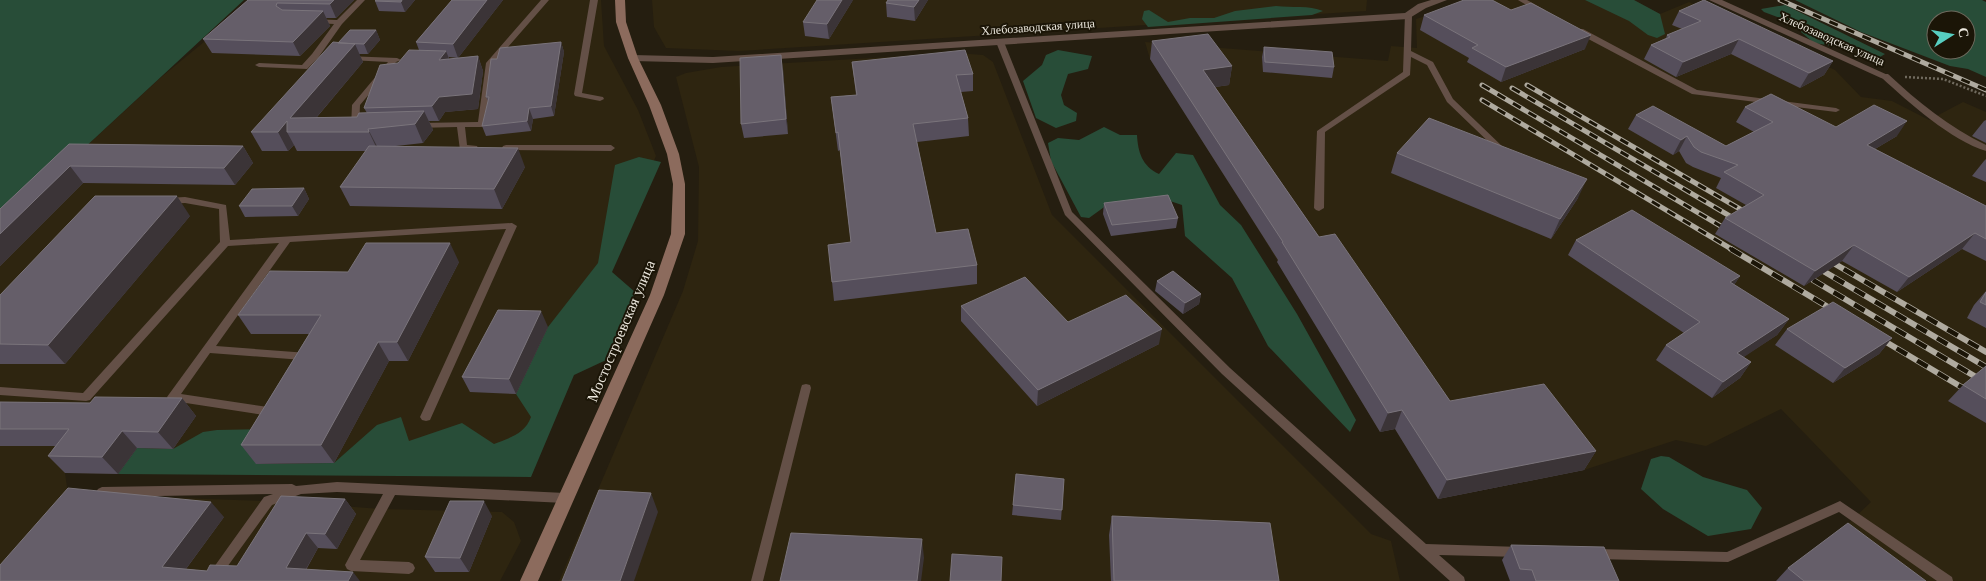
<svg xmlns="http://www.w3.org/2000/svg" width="1986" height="581" font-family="'Times New Roman',serif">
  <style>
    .built { fill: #2e2510 }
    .green { fill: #284d38; fill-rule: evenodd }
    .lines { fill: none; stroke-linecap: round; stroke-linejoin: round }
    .path { stroke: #706a5e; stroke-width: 2.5; stroke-dasharray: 2 2; stroke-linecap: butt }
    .service { fill: #645047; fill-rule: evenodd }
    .minor { fill: #645047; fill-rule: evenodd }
    .secondary { fill: #8c6b5d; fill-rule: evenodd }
    .rail-far1-casing { stroke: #afaa9f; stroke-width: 5 }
    .rail-casing { stroke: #afaa9f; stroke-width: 6 }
    .rail-far1 { stroke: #1b1507; stroke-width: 3; stroke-dasharray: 9; stroke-linecap: butt }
    .rail { stroke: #1b1507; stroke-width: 4.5; stroke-dasharray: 12; stroke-linecap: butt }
    .wall { fill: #554e5b }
    .shaded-wall { fill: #3b3437 }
    .building { fill: #655e69; stroke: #7a747b }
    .labels { text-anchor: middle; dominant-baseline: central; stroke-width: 4; stroke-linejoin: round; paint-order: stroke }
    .far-street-label { font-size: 12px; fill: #ebe7dd; stroke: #1b1507 }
    .street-label { font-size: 15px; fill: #ebe7dd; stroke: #1b1507 }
  </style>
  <rect width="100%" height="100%" fill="#251e10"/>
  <path class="built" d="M255 0H601L604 46 638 110 656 156 521 464 118 474 65 473 68 494 289 502 381 509 502 512 514 522 521 541 500 581H0V226L159 79Z
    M652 0H1367L1366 11 739 51 666 48 654 27Z
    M1475 0H1634L1660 14 1689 2 1835 70 1861 97 1892 101 1929 120 1963 102 1986 112V581H1777L1833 538 1871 502 1781 409 1706 446 1676 440 1584 470 1438 499 1395 429 1380 432 1263 237 1150 59 1145 42 1388 61 1391 46 1417 48 1416 19Z
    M957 53 983 55 993 62 1052 215 1371 534 1391 541 1400 581H559L683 291 698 241 699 167 676 77 686 73 721 67Z"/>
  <path class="green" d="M0 0H244L0 226Z
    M1585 0H1634L1660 14 1665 34 1657 38 1648 35 1629 21Z
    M1795 0H1982L1986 2V77L1968 69 1950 66 1861 32ZM1936 20H1966V50H1936Z
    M1785 5 1885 54 1880 57 1858 50 1814 43 1801 32 1804 27 1764 12 1761 9Z
    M1276 6C1292 8 1309 5 1323 11L1312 15 1148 27 1142 19 1144 11 1149 10 1168 22 1190 18H1214L1235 11Z
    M1058 50 1092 56 1088 69 1068 74 1061 95 1064 105 1077 113 1076 121 1056 128 1036 118 1023 81 1042 65 1046 55Z
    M1104 127 1120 135H1137C1138 152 1142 166 1159 174L1176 153 1193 155 1220 205 1241 225 1297 314 1356 420 1350 432 1268 346 1232 278 1185 236 1182 205 1164 199 1107 205 1089 218 1081 217 1051 161 1048 143 1058 138 1079 140Z
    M639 157 661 162 612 272 635 292 619 354 574 375 531 477 118 474 137 448 173 449 203 432 217 430 262 429 256 464 334 463 377 425 401 417 409 441 462 423 494 444C509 438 525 434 531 417L516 394 548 327 598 263 615 165Z
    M1661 456 1669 457 1703 477 1747 490 1762 508 1751 529 1708 536 1663 509 1641 489 1651 459Z"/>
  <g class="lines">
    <path class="path" d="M1905 77 1943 79 1986 96"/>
    <path class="service" d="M357 0H365L342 24 318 58 307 69 259 67 255 65 259 63 302 65 312 54 334 24 314 23H311V19L337 20Z
      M541 0H549L494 63 486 124 482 127H465L467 145 477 146 478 148 477 150H460L457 127 416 128 415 126 419 123 478 122 486 63Z
      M590 0H598L582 93 603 97 604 99 600 101 575 96 574 94Z
      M1518 0H1527L1545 10 1541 12H1538Z
      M1405 14H1411L1412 16 1411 51 1433 62 1453 99 1504 148 1503 150H1497L1447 102 1427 65 1411 57 1410 75 1325 132 1324 208 1319 211 1316 210 1314 208 1317 131 1403 72Z
      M1577 29H1583L1697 90 1836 108 1840 110 1836 112 1692 94 1577 33Z
      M997 40H1000L1004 42 1072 212 1230 368 1426 544 1521 547 1525 548 1527 552 1525 556 1521 557 1439 555 1464 577 1465 581H1450L1222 374 1065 215 996 42Z
      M346 56 397 58 401 60 396 62 360 105 359 126 361 128 357 131 351 128 352 105 388 62 349 60 345 58Z
      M1882 74H1888C1918 102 1949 127 1986 145V151C1952 141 1908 102 1882 78Z
      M506 145H611L615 148 611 151 503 150 502 148 503 146Z
      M185 197 226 205 230 240 512 223 517 226 430 420 426 421 422 420 420 417 506 229 290 242 216 346 308 353 312 354 313 357 311 362 307 363 303 360 210 353 181 394 268 407 274 404 278 405 280 408 275 415 271 416 173 401 169 400 167 397 279 243 228 246 90 400 86 401 0 395V387L83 393 220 242 219 209 185 203 167 204 162 201 167 198Z
      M806 384 810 385 811 388 763 581H751L801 388 802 385Z
      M337 482 565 493 569 494 571 498 569 502 565 503 395 495 360 560 409 562 413 564 415 568 413 572 409 574 351 571 347 569 345 565 383 494 337 492 301 494 272 505 217 581H204L264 497 273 494 102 497 98 495 96 492 98 489 102 487 292 484 296 486Z
      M1840 501 1952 577 1953 581H1937L1839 512 1728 562 1595 559 1591 558 1589 554 1591 550 1595 549 1727 552Z"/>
    <path class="minor" d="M1431 0H1447L1426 8 1408 19 713 63 633 61 628 58 633 55 713 57 1405 13 1418 4Z
      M1709 0H1722L1890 76 1885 79 1881 78Z"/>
    <path class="secondary" d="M615 0H625L626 22 638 58 661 105 679 154 685 184V234L664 295 538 581H520L650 295 671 234 673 184 667 154 649 105 628 58 616 22Z"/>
    <g class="rail-far1-casing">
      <path id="rail-far1" d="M1780 0 1986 90
        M1482 85 1724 228
        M1527 85 1752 216
        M1512 88 1740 222
        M1482 100 1733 250"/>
    </g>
    <g class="rail-casing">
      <path id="rail" d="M1731 249 1838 313
        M1823 257 1986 352
        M1813 265 1986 367
        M1813 280 1986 383
        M1876 336 1973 394"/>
    </g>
    <use href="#rail-far1" class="rail-far1"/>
    <use href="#rail" class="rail"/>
  </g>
  <path class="wall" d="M248 0H354L336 18H326L330 26 300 56 212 53 203 39Z
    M415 0 405 12 379 11 375 1Z
    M452 0H503L458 58 449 57V59L478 56 483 71 478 109 445 112 439 121H429L433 130 423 143 396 146 525 167 502 209 350 206 340 187 366 151H297L294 145 288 151H262L251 132 338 43 376 30 380 40 368 54H359L363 62 317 117H357L367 113 364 108 398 63 419 50 416 42Z
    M853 0 829 39 805 36 803 22Z
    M888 0H928L915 21 887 17 886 3Z
    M1679 11 1833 61 1824 75 1800 88 1731 54 1676 77 1644 59 1651 45 1666 38 1667 35 1682 29 1672 25Z
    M1424 15 1585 49 1501 82 1467 62 1469 58 1420 30Z
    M1152 41 1232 66 1229 85 1215 87 1319 237 1450 401 1596 451 1584 470 1438 499 1395 429 1380 432 1277 262 1278 260 1150 59Z
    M561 42 564 52 554 116 533 119 531 131 486 136 482 126 488 101 486 97 497 59Z
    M1264 47 1334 67 1332 78 1263 72 1262 57Z
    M852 62 973 74V91L961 92 968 118 969 136 917 142 936 233 977 265V284L834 301 832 282 851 242 840 150 838 151 831 97 856 95Z
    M783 69 788 134 744 138 741 124Z
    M1745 107 1836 127 1897 136 1875 149 1986 206V261L1962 249 1897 292 1842 261 1804 286 1715 234 1725 218 1746 205 1716 188 1721 178 1693 167 1686 163 1679 151 1673 155 1628 129 1636 115 1726 146 1754 132 1736 122Z
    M1986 120V143L1972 136 1984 121Z
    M69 144 243 146 253 163 235 185 83 183 0 266V209Z
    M1397 153 1578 198 1551 239 1391 173Z
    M1986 159V182L1972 176 1984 161Z
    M304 188 309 199 298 216 245 217 239 206Z
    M1104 203 1178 218 1176 228 1111 236 1103 214Z
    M190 216 65 364H0V295Z
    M1576 240 1740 276 1734 285 1789 319 1777 335 1743 357 1751 362 1740 378 1712 398 1656 360 1666 345 1684 333 1568 255Z
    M459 262 408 361H389L334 463 256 464 241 445 309 334H251L238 315Z
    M1157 281 1201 294 1199 304 1183 314 1155 291Z
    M1986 291V328L1967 318 1974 305Z
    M961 306 1068 322 1159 344 1037 406 961 321Z
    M548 327 516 394 470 392 462 377Z
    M1787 329 1892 338 1879 354 1833 383 1775 345Z
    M1986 366V423L1948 401 1963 385Z
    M182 398 196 416 173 449 137 448 118 474 65 473 48 456 55 446H0V402L90 403Z
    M1064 479 1061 520 1012 515 1013 505Z
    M345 499 356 514 337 549 318 548 306 570 0 581 224 517 186 569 207 571 237 566Z
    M492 516 469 572H435L425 557Z
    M1112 516 1279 581H1111L1109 535Z
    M1511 545 1619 581H1510L1502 560Z
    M1788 568 1926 581H1776Z"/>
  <path class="shaded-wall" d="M334 0H354L336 18 330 4Z
    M402 0H415L405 12 401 2Z
    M487 0H503L458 58 453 44Z
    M842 0H853L829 39 827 24Z
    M919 0H928L915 21 914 7Z
    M323 11 330 26 300 56 293 42Z
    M376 30 380 40 368 54 364 44Z
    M1591 35 1585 49 1501 82 1506 67Z
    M1739 39 1731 54 1676 77 1683 62Z
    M561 42 564 52 554 116 551 106Z
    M355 44 363 62 304 132 290 118Z
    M446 51 452 66 439 60Z
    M781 55 783 69 788 134 786 119Z
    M478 56 483 71 478 109 445 112 439 121 432 106 439 97Z
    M1833 61 1824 75 1800 88 1809 73Z
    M1232 66 1229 85 1200 89 1203 70Z
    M529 108 533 119 531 131 527 121Z
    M424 111 433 130 423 143 415 124Z
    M287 121V132L294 145 288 151 278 132Z
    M1907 121 1897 136 1856 160 1867 145Z
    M368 129 378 148V151L369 132Z
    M1687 136 1679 151 1673 155 1681 140Z
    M243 146 253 163 235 185 224 168Z
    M518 148 525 167 502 209 494 189Z
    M70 166 83 183 0 266V234Z
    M1587 179 1578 198 1551 239 1560 219Z
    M304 188 309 199 298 216 292 206Z
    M177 196 190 216 65 364 48 345Z
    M1975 233 1962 249 1897 292 1909 277Z
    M450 243 459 262 408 361 397 342Z
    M1854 245 1842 261 1804 286 1815 271Z
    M1740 276 1730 291V282Z
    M1201 294 1199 304 1183 314 1185 303Z
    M541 311 548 327 516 394 509 379Z
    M1789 319 1777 335 1726 369 1737 353Z
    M1162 329 1159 344 1037 406 1038 390Z
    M1892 338 1879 354 1833 383 1845 368Z
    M378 342 389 361 334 463 321 445Z
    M1751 362 1740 378 1712 398 1723 382Z
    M182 398 196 416 173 449 158 432Z
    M1402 410 1395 429 1380 432 1388 413Z
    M122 431 137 448 118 474 102 457Z
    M1596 451 1584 470 1438 499 1447 480Z
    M651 493 658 512 634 581H620Z
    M345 499 356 514 337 549 325 534Z
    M484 501 492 516 469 572 460 558Z
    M211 502 224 517 177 581 162 567Z
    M306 533 318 548 299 581 286 568Z
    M922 539 924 558 921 581H917Z
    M353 572 360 581H348Z"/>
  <path class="building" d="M248 0H334L330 4 277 3 276 6 282 10 323 11 293 42 203 39Z
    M376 0H402L401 2 375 1Z
    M452 0H487L453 44 416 42Z
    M817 0H842L827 24 803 22Z
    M888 0H919L914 7 886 3Z
    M1464 0H1492L1511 10 1531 3 1591 35 1506 67 1472 48 1478 45 1424 15Z
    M1704 0 1833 61 1809 73 1739 39 1683 62 1651 45 1670 37 1667 35 1701 21 1679 11Z
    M350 30H376L364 44 338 43Z
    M1208 34 1232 66 1203 70 1319 237 1335 234 1450 401 1544 384 1596 451 1447 480 1402 410 1388 413 1282 242H1283L1152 41Z
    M333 42 355 44 290 118 357 117 359 113 424 111 415 124 368 129 369 132H287V121L278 132H251Z
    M561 42 551 106 529 108 527 121 482 126 489 97H486L491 59H497L500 48Z
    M1264 47 1332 52 1334 67 1265 62Z
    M409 50 446 51 439 60 478 56 472 94 439 97 432 106 364 108 380 65 398 63Z
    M965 50 973 74 956 75 968 118 913 124 936 233 968 229 977 265 832 282 828 245 851 242 838 132 836 133 831 97 857 95 852 62Z
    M781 55 786 119 741 124 740 58Z
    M1771 94 1836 127 1874 105 1907 121 1867 145 1986 206V239L1975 233 1909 277 1854 245 1815 271 1725 218 1764 195 1724 172 1738 165 1701 152 1694 147 1687 136 1681 140 1636 115 1653 106 1726 146 1773 122 1745 107Z
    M1429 118 1587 179 1560 219 1397 153Z
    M69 144 243 146 224 168 70 166 0 234V209Z
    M369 146 518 148 494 189 340 187Z
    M304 188 292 206H239L252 189Z
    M1168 195 1178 218 1112 225 1104 203Z
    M95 196H177L48 345 0 344V295Z
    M1632 210 1740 276 1730 282 1789 319 1737 353 1751 362 1723 382 1666 345 1700 322 1576 240Z
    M366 243H450L397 342H378L321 445H241L321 315H238L270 271 348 272Z
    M1173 271 1201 294 1185 303 1157 281Z
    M1025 277 1068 322 1126 295 1162 329 1038 390 961 306Z
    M1986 292V305L1980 302Z
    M1833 302 1892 338 1845 368 1787 329Z
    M498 310 541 311 509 379 462 377Z
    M1986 366V399L1963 385Z
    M95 397 182 398 158 432 122 431 102 457 48 456 69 429H0V402L90 403Z
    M1016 474 1064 479 1062 510 1013 505Z
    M68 488 211 502 162 567 207 571 210 565 237 566 281 496 345 499 325 534 306 533 286 568 353 572 348 581H0V565Z
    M599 490 651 493 620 581H562Z
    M450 501H484L460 558 425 557Z
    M1112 516 1270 523 1279 581H1114Z
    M1848 523 1926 581H1804L1788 568Z
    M791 533 922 539 917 581H780Z
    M1511 545 1604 547 1619 581H1536L1532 570 1520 569Z
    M952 554 1002 557 1001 581H950Z"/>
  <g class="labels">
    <g class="far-street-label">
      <text transform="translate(1038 27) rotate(-4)">Хлебозаводская улица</text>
      <text transform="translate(1832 39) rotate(24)">Хлебозаводская улица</text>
    </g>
    <g class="street-label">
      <text transform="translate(621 331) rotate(-67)">Мостостроевская улица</text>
    </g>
  </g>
  <g transform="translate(1951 35) rotate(79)"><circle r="24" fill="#1b1507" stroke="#6e695d"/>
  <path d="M0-4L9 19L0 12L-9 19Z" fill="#57cec1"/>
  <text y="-8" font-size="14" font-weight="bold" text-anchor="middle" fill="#ebe7dd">С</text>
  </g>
</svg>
